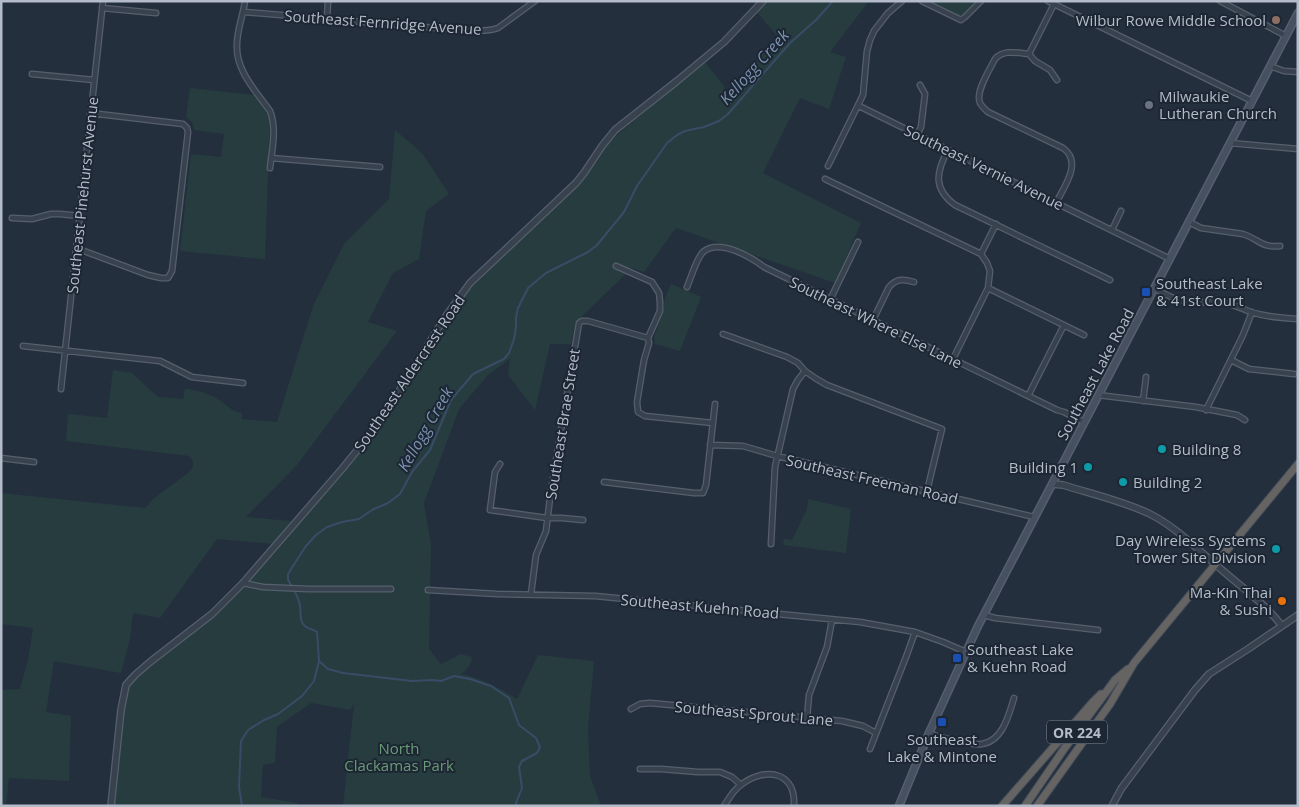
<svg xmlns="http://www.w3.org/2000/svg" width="1299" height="807" font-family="'Open Sans',sans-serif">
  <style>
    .green { fill: #263c3f }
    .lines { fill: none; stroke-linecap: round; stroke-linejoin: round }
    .stream { stroke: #394c67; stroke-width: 2 }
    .minor-casing { stroke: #565f6c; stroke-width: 7 }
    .tertiary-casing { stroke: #565f6c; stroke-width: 8 }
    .secondary-casing { stroke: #565f6c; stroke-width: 9 }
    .trunk-casing { stroke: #434c59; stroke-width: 9 }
    .minor { stroke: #38414e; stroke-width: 4.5 }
    .tertiary { stroke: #38414e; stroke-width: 5.5 }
    .secondary { stroke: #465061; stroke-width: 6 }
    .trunk { stroke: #656462; stroke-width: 7 }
    .education-dot { fill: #8d6e63; stroke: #1d2633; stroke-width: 2 }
    .worship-dot { fill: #6b7280; stroke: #1d2633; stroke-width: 2 }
    .transit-dot { fill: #1a4fb4; stroke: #1d2633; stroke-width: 2 }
    .culture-dot { fill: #0f9aa8; stroke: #1d2633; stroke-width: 2 }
    .food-dot { fill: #e8710a; stroke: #1d2633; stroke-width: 2 }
    .labels { text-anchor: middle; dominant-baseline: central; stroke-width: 4; stroke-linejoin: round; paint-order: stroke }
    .shield { fill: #1d2633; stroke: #878f9c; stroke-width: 1 }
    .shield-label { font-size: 14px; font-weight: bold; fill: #b4bcc9 }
    .poi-label { font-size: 15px; fill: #b4bcc9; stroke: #1d2633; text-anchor: start }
    .street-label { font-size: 15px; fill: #b4bcc9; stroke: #1d2633 }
    .park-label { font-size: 15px; fill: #6b9a76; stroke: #1d2633 }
    .water-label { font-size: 16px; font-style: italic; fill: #7c92b1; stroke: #1d2633 }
  </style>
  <rect width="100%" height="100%" fill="#242f3e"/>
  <path class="green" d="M766 1H869L830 52 846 57 829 109 800 98 763 173 861 223 835 283 676 228 644 272 632 268 575 323 571 344H550L535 410 508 375 510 359 489 374 459 409 424 503 431 544 429 649 441 664 461 654 472 657C471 666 468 669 461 674 482 678 499 688 517 699L538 655 594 661 588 728 590 776 601 806H343L354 704 350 710 311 703 277 727 275 763 263 765 261 797 297 803V806H113L126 692 130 683 215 615 333 483 378 429 463 296 585 175 608 143 704 61 730 94 777 36 756 11Z
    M929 1H977L965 14 959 16Z
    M190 88 254 95 270 118 265 259 180 251 191 154 221 157 224 134 194 130 192 122 186 117Z
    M395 130 422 153 449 194 426 211 419 259 393 273 368 322 397 331 297 465 246 517 291 521 273 544 217 539 160 618 133 613 130 639 121 673 54 661 46 712 71 716 69 781 9 778 6 806H1V690L20 689 28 660 33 628 1 624V493L145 508 153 499 188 473 193 467V461L189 456 66 441 68 414 107 418 113 370 132 373 158 397 183 399 185 389C197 390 208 393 219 400 229 406 229 411 242 413V419L277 422 313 306 344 244 389 199Z
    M671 284 701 297 680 351 655 344 654 337 663 312 665 298Z
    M808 499 851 509 846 553 783 545 784 539 792 540 807 509Z"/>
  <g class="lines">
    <path class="stream" d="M319 661 328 669 343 673 412 681 433 680 441 681 454 676 470 679 491 686 509 698 519 725 536 738 540 747 537 753 522 761 519 767 522 788 516 803 517 806
      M242 806 239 787 241 741 248 730 264 720 278 714 302 696 314 681 319 661 317 632C313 629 307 629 304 625 299 621 301 611 300 605 298 596 293 588 288 580V574L293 566 306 546 316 535 327 527 342 522 359 519 372 510 388 503 400 494 412 472 430 450 451 400 473 374 504 359 509 353 514 339 516 327V317L518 308 528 288 546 273 588 252 597 245 624 212 637 186 667 143 677 135 685 131 704 127 719 121 728 114 790 43 816 20 833 1"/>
    <g class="minor-casing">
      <path id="minor" d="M245 1C243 16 237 30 237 44 235 70 256 91 270 111 277 128 272 150 270 168
        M922 1 961 20 965 17 981 1
        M1048 1 1252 101
        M1220 1 1286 36
        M102 8 156 13
        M244 12 472 31C481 31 490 31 498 28L535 1
        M327 19 328 1
        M1029 54C1017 53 1004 49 995 59 990 69 975 92 980 103 982 107 985 109 988 112L1063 148C1083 162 1064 187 1056 203
        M1029 54 1054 4
        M1029 54 1035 61 1050 70 1057 80
        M1270 66 1284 71 1298 72
        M32 74 94 80
        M859 106 1170 259
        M917 135 921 127 925 94 920 85
        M1230 143 1298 149
        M948 150C936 172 933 189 955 205L1110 280
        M271 158 380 167
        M828 166 863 95 867 51 870 40 874 31 888 13 902 1
        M825 179 981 254 987 263 990 271 988 288 953 359
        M12 218 32 219 51 214H60L80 216
        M1189 222 1201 228 1243 234C1259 239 1261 248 1280 246
        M1112 230 1121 211
        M76 248 148 275 161 278H168L172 271 188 132 187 128 183 124 90 113
        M981 254 996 224
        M616 266 652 282 659 293 660 302V311L648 338 649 343 644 360 637 402 638 412 645 416 713 423
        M687 287C691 278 696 259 703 252 719 238 751 257 764 267L1057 410 1064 412 1084 422
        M988 288 1084 335
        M1154 288C1166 295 1177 301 1191 302 1202 303 1214 301 1226 303 1235 305 1243 309 1251 312 1266 317 1282 318 1298 319
        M830 300 858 242
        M873 320 889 287C897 278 904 279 914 282
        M723 334 787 357 798 363 805 371 815 378 827 385 942 429 927 491
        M23 346 160 361 192 377 243 383
        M1231 360 1249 369 1294 374
        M61 389 103 1
        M1098 395 1196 407 1237 415 1245 420
        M1028 396 1064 325
        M1143 401 1146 377
        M1206 410 1243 335 1252 312
        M710 445 743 446 777 456 1034 517
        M1 458 34 462
        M500 464 495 472 490 510 547 518H562L583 520
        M604 482 694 493H703L706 485 715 404
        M771 544 775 467 793 389 798 380 805 371
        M243 583 263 587 308 589H391
        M428 590 497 594 595 596 860 622 915 632 943 642 966 652
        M531 594 536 555 546 531 551 490 579 323 582 321H588L648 338
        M984 615 995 618 1098 630
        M631 709 640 704 650 703 842 721 863 726 876 733
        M807 718 809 695 827 647 832 620
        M929 733C940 738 951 740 963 742 969 743 976 745 982 744 1003 741 1009 714 1014 698
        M870 749 906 657 915 632
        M640 769H661L698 772H720L732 777 741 785
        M724 806C729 798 734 789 742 784 765 767 796 771 794 806"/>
    </g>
    <g class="tertiary-casing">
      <path id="tertiary" d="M1052 484 1063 485C1092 494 1123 501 1150 514 1174 526 1194 546 1214 563 1237 584 1263 601 1282 626
        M111 806 121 710 126 685 135 675 150 662 212 614 243 583 342 469 372 432 384 415 446 316 470 283 576 183 584 173 602 146 615 130 677 81 724 42 763 1
        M1112 806 1121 789 1195 690 1209 674 1248 649 1298 615"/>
    </g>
    <g class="secondary-casing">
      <path id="secondary" d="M899 806 929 733 978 626 1298 13"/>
    </g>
    <g class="trunk-casing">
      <path id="trunk" d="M1002 806 1092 703 1101 694
        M1025 806 1064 749 1115 680 1128 669
        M1037 806 1110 704 1134 663 1298 464"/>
    </g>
    <use href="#minor" class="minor"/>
    <use href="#tertiary" class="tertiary"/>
    <use href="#secondary" class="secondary"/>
    <use href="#trunk" class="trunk"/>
  </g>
  <circle class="education-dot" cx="1276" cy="20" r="5"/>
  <circle class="worship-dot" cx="1149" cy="105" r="5"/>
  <g class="transit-dot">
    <rect x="1141" y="287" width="10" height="10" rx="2.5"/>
    <rect x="952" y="653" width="10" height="10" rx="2.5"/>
    <rect x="937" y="717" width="10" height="10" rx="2.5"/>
  </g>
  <g class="culture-dot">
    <circle cx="1162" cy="449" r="5"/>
    <circle cx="1088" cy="467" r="5"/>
    <circle cx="1123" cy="482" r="5"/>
    <circle cx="1276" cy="549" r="5"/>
  </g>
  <circle class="food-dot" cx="1282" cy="601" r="5"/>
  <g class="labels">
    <rect class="shield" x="1047" y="720.5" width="60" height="23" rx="4"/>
    <g class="shield-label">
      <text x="1077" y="732">OR 224</text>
    </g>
    <g class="poi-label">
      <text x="1266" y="20" text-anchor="end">Wilbur Rowe Middle School</text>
      <text x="1159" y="96">Milwaukie<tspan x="1159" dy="17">Lutheran Church</tspan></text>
      <text x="1156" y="283">Southeast Lake<tspan x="1156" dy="17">&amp; 41st Court</tspan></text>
      <text x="1172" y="449">Building 8</text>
      <text x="1078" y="467" text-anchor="end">Building 1</text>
      <text x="1133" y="482">Building 2</text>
      <text x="1266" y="540" text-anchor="end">Day Wireless Systems<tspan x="1266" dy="17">Tower Site Division</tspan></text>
      <text x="1272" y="592" text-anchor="end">Ma-Kin Thai<tspan x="1272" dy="17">&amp; Sushi</tspan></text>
      <text x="967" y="649">Southeast Lake<tspan x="967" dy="17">&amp; Kuehn Road</tspan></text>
      <text x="942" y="739" text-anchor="middle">Southeast<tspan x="942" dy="17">Lake &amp; Mintone</tspan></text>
    </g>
    <g class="street-label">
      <text transform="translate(383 22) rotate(4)">Southeast Fernridge Avenue</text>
      <text transform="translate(984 167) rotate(26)">Southeast Vernie Avenue</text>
      <text transform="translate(82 195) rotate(-84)">Southeast Pinehurst Avenue</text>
      <text transform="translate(876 322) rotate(26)">Southeast Where Else Lane</text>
      <text transform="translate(409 373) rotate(-56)">Southeast Aldercrest Road</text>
      <text transform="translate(1095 374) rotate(-62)">Southeast Lake Road</text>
      <text transform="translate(562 424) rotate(-81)">Southeast Brae Street</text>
      <text transform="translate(872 479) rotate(13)">Southeast Freeman Road</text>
      <text transform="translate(700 606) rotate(5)">Southeast Kuehn Road</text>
      <text transform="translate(754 713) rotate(5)">Southeast Sprout Lane</text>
    </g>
    <g class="park-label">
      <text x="399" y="748">North<tspan x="399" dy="17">Clackamas Park</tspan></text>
    </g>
    <g class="water-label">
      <text transform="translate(754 67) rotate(-48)">Kellogg Creek</text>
      <text transform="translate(425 429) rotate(-60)">Kellogg Creek</text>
    </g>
  </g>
  <rect width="1299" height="807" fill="none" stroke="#b4bcc9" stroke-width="5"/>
</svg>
